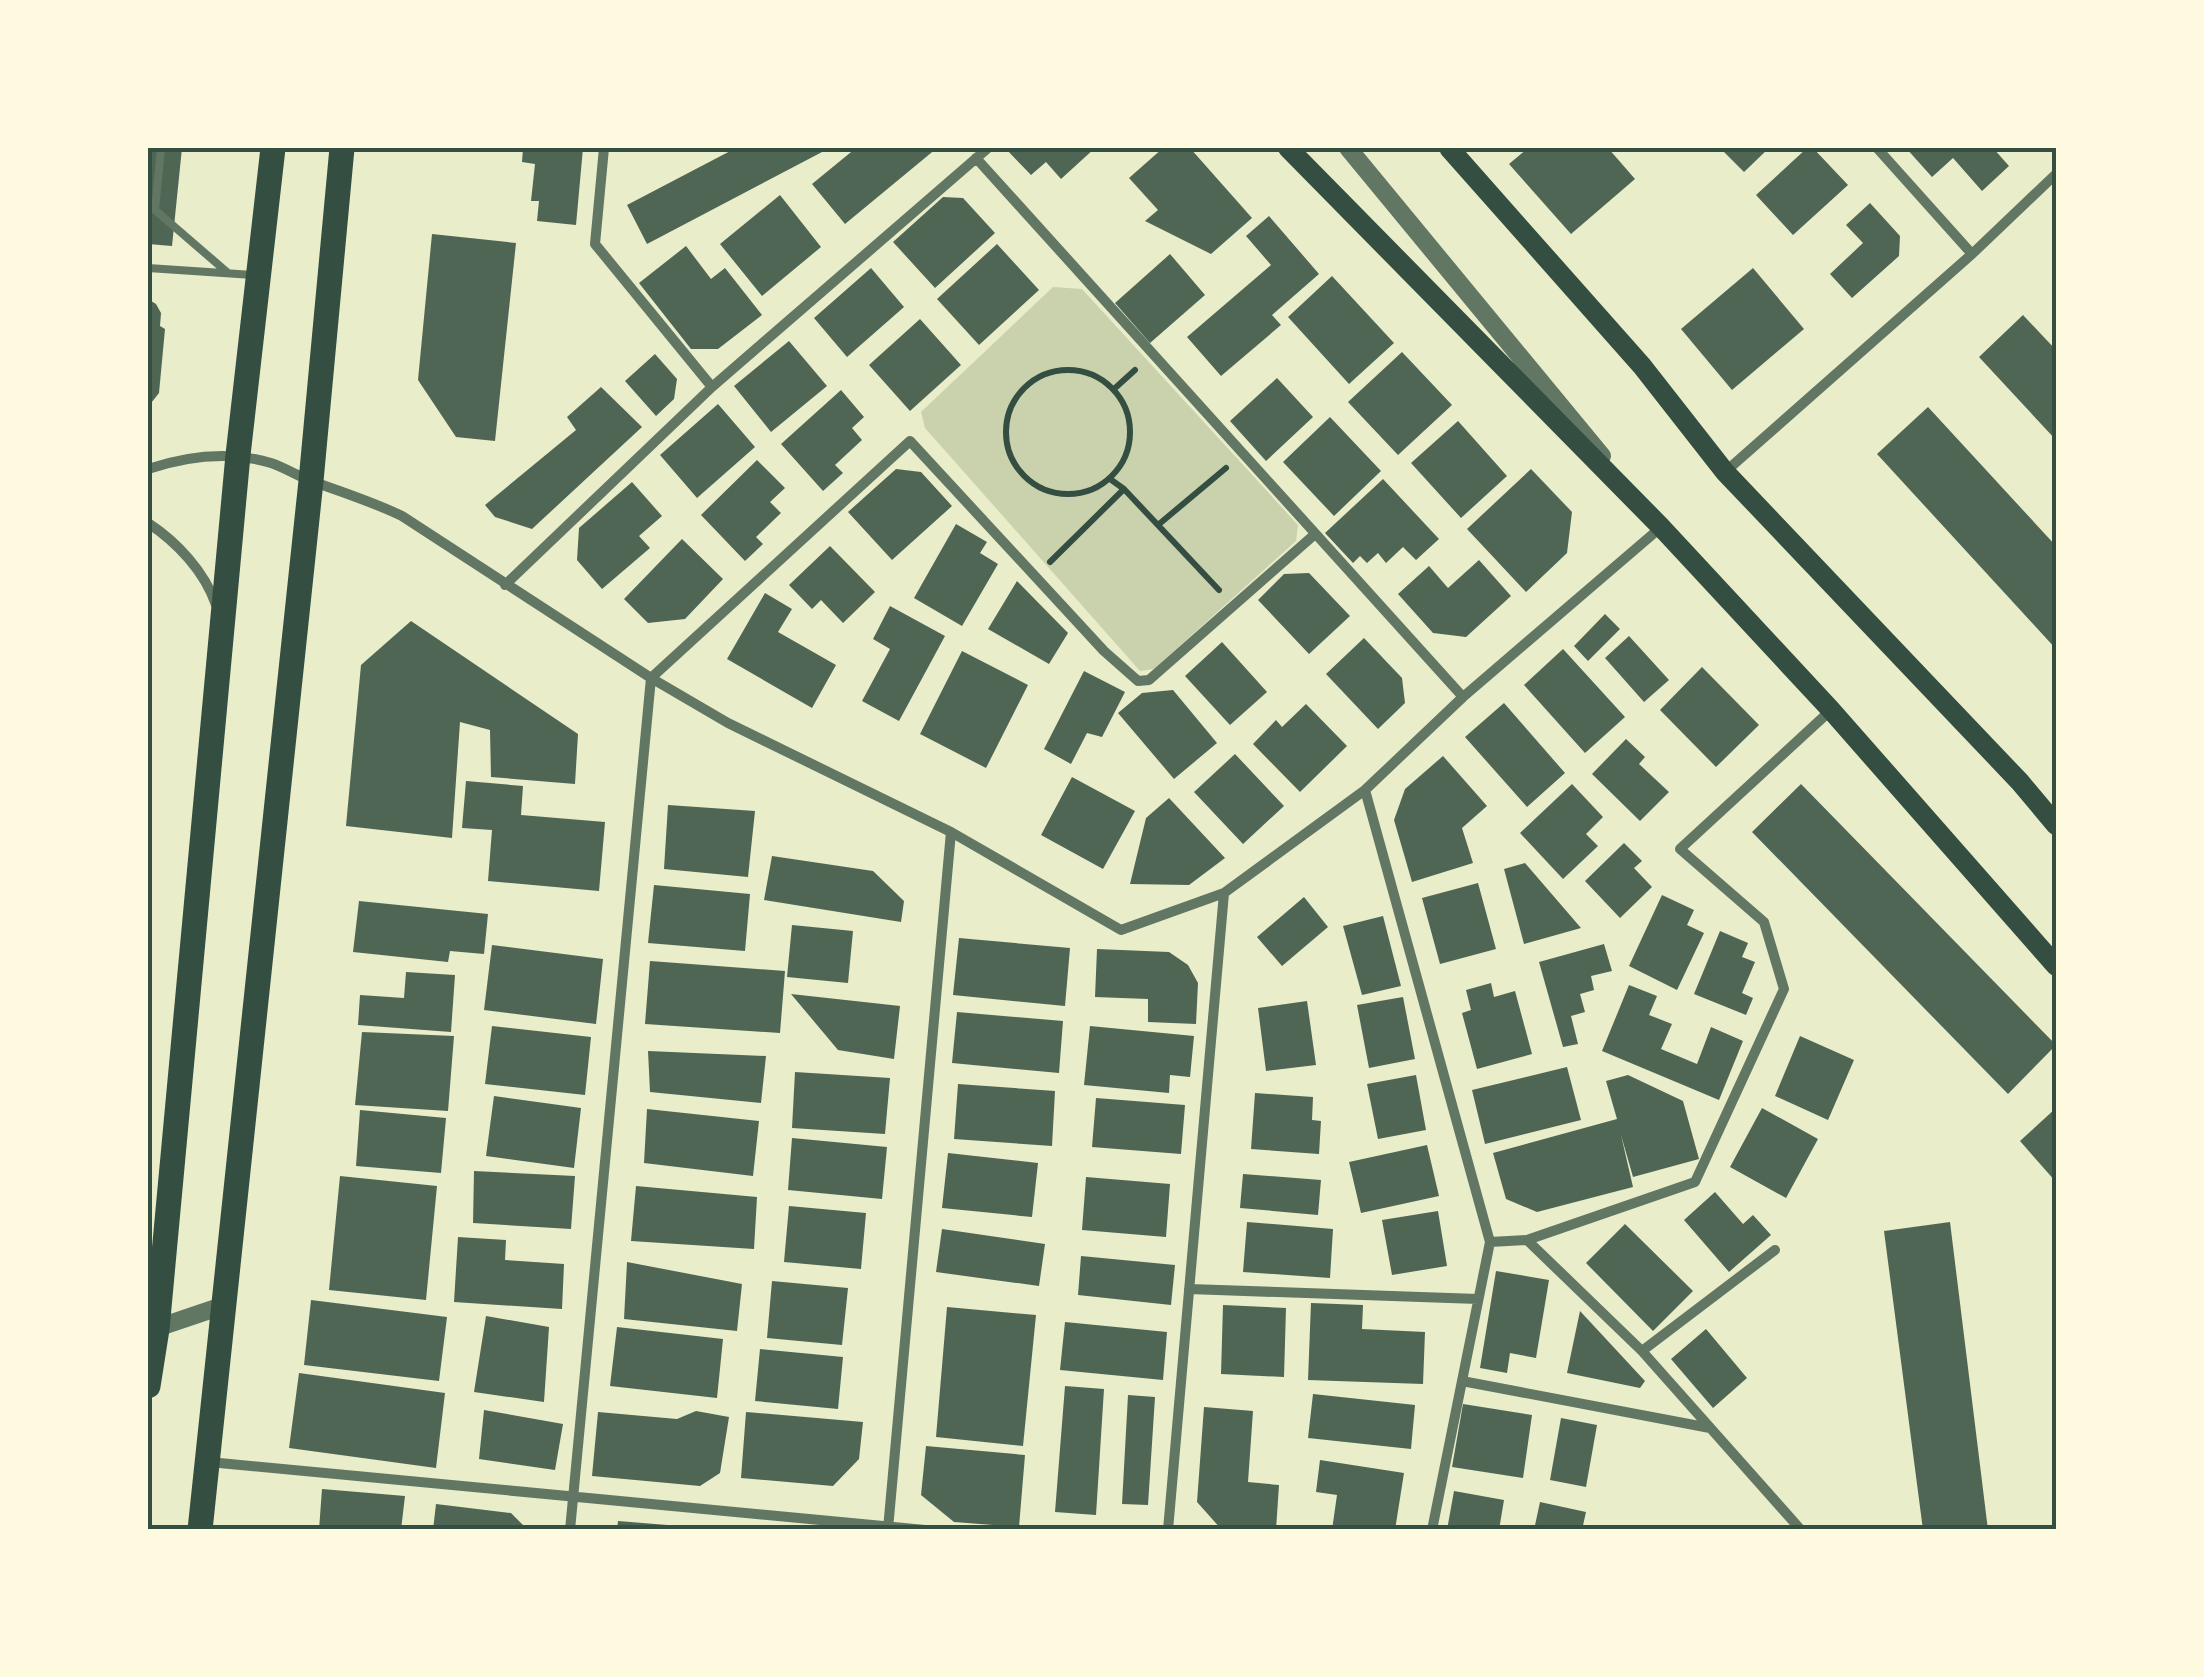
<svg xmlns="http://www.w3.org/2000/svg" width="2204" height="1677" font-family="Mulish,sans-serif">
  <style>
    .green { fill: #cad2ad }
    .building { fill: #4f6655 }
    .lines { fill: none; stroke-linecap: round; stroke-linejoin: round }
    .path { stroke: #344e41; stroke-width: 6 }
    .service { stroke: #617663; stroke-width: 8 }
    .minor { stroke: #617663; stroke-width: 10 }
    .tertiary { stroke: #617663; stroke-width: 18 }
    .secondary { stroke: #344e41; stroke-width: 20 }
    .primary { stroke: #344e41; stroke-width: 25 }
    .neatline { fill: none; stroke: #344e41; stroke-width: 4 }
  </style>
  <rect width="100%" height="100%" fill="#e9edc9"/>
  <path class="green" d="M1053 287 1082 289 1298 525 1296 541 1154 669 1140 671 925 428 921 412Z"/>
  <path class="building" d="M148 148H182L172 246 148 244Z
    M523 148H583L576 225 537 221 539 201H531L535 164 522 162Z
    M736 148H823L824 151 647 244 627 205Z
    M856 148H937L845 224 812 184Z
    M1005 148H1095L1061 179 1046 162 1031 175Z
    M1163 148H1190L1252 218 1211 254 1145 221 1158 210 1129 178Z
    M1528 148H1608L1635 179 1571 234 1509 164Z
    M1720 148H1769L1744 172Z
    M1807 148H1813L1848 185 1793 235 1756 195Z
    M1906 148H1993L2009 166 1982 191 1953 158 1932 177Z
    M780 195 821 247 762 296 720 244Z
    M943 197 963 198 995 233 935 288 893 242Z
    M1870 203 1900 236 1899 256 1852 298 1830 274 1863 243 1846 225Z
    M1269 216 1319 274 1272 315 1281 325 1221 376 1187 337 1271 265 1246 236Z
    M432 234 516 243 495 441 456 437 418 380Z
    M997 244 1039 290 979 345 937 299Z
    M686 246 711 279 725 268 762 315 718 349H691L639 283Z
    M1170 254 1205 295 1150 343 1115 303Z
    M871 268 904 307 847 357 814 318Z
    M1753 268 1804 329 1732 390 1681 329Z
    M1332 276 1394 343 1349 384 1288 317Z
    M148 299 156 304 161 313 160 326 165 329 159 393 148 407Z
    M2023 315 2056 350V440L1979 357Z
    M920 319 961 365 910 411 869 365Z
    M789 341 827 386 771 432 734 386Z
    M1402 352 1452 405 1398 455 1348 402Z
    M655 354 677 379 674 399 656 416 625 381Z
    M1277 378 1313 417 1266 461 1230 421Z
    M601 387 642 427 532 529 495 517 485 505 576 430 567 417Z
    M841 390 864 417 852 428 862 440 835 465 843 473 823 491 781 444Z
    M718 404 755 447 697 498 660 455Z
    M1928 407 2056 546V649L1877 454Z
    M1330 417 1381 471 1334 516 1283 462Z
    M1458 421 1507 476 1461 518 1411 463Z
    M757 460 785 488 770 502 781 513 756 537 763 544 745 561 701 515Z
    M896 469 921 472 952 506 892 560 848 512Z
    M1531 469 1572 512 1567 553 1526 592 1467 529Z
    M1383 479 1439 539 1416 560 1403 547 1386 563 1378 553 1367 563 1360 556 1353 563 1325 533Z
    M632 482 662 516 639 536 650 548 602 589 577 560 579 528Z
    M956 524 987 542 980 553 998 564 962 626 914 598Z
    M682 539 723 579 685 619 648 623 624 599Z
    M830 546 875 592 843 623 821 600 812 609 789 585Z
    M1479 560 1511 596 1466 637 1433 633 1398 594 1429 566 1448 588Z
    M1309 573 1350 616 1309 654 1258 600 1284 574Z
    M1017 581 1068 633 1049 664 988 629Z
    M765 593 792 609 778 632 836 665 812 708 727 659Z
    M890 606 945 636 899 721 862 701 890 649 873 639Z
    M1605 614 1620 629 1588 661 1574 646Z
    M411 621 578 734 575 784 491 777 490 730 460 722 452 838 346 826 361 665Z
    M1629 636 1669 680 1644 702 1605 658Z
    M1364 638 1402 678 1405 703 1378 729 1326 674Z
    M1222 642 1267 692 1230 725 1185 676Z
    M1563 649 1625 717 1585 753 1524 685Z
    M962 651 1028 685 986 768 920 734Z
    M1702 667 1759 725 1716 767 1660 710Z
    M1084 671 1125 692 1102 737 1087 733 1071 764 1044 749Z
    M1173 690 1217 743 1174 779 1118 713 1142 693Z
    M1504 703 1565 773 1527 807 1465 737Z
    M1306 704 1347 746 1300 792 1253 744 1276 720 1282 727Z
    M1626 739 1645 757 1639 764 1669 792 1640 821 1592 774Z
    M1235 754 1284 806 1243 844 1194 792Z
    M1443 756 1487 806 1462 828 1473 863 1412 882 1394 820 1405 789Z
    M1072 777 1135 811 1103 869 1041 835Z
    M466 781 523 786 521 815 605 822 599 891 488 881 492 830 462 828Z
    M1572 784 1603 817 1586 834 1598 846 1563 879 1520 833Z
    M1801 784 2056 1045 2008 1094 1752 832Z
    M1169 798 1225 858 1189 885 1130 884 1146 818Z
    M668 805 755 811 748 877 664 869Z
    M1624 843 1642 861 1634 868 1652 887 1620 918 1585 881Z
    M772 856 873 871 904 901 901 922 764 900Z
    M1525 863 1581 928 1524 944 1504 869Z
    M1478 883 1496 949 1440 964 1422 898Z
    M654 885 750 894 745 951 648 943Z
    M1662 895 1694 910 1687 925 1704 933 1677 990 1629 966Z
    M1304 897 1328 927 1282 966 1257 937Z
    M359 901 488 914 484 954 450 951 448 962 353 952Z
    M1383 916 1401 986 1362 995 1343 926Z
    M792 925 853 931 848 983 787 977Z
    M1720 931 1748 943 1742 957 1755 962 1742 993 1753 998 1746 1015 1694 994Z
    M959 938 1070 948 1065 1006 953 995Z
    M1604 944 1612 971 1591 976 1594 990 1580 994 1585 1012 1571 1016 1578 1044 1563 1047 1539 962Z
    M492 945 603 959 596 1024 484 1010Z
    M1097 949 1169 952 1188 965 1198 983 1196 1024 1148 1022V999L1095 997Z
    M650 961 785 971 780 1033 645 1024Z
    M406 972 455 975 451 1032 358 1025 360 995 404 998Z
    M1491 983 1494 997 1515 991 1532 1054 1477 1069 1462 1013 1471 1010 1466 990Z
    M1629 985 1657 996 1649 1015 1672 1024 1661 1049 1697 1064 1711 1027 1743 1041 1719 1100 1602 1051Z
    M791 994 900 1006 894 1059 838 1050Z
    M1403 997 1415 1059 1369 1068 1357 1005Z
    M1307 1001 1316 1065 1266 1071 1258 1008Z
    M957 1012 1063 1021 1059 1073 952 1063Z
    M492 1026 591 1037 585 1095 485 1084Z
    M1090 1026 1194 1036 1190 1077 1170 1075 1169 1093 1084 1085Z
    M362 1032 454 1036 448 1111 355 1105Z
    M1800 1036 1854 1060 1828 1120 1775 1096Z
    M648 1051 766 1056 761 1103 650 1092Z
    M1567 1067 1581 1120 1485 1144 1472 1090Z
    M795 1072 890 1078 885 1134 792 1128Z
    M1416 1075 1426 1130 1378 1139 1367 1084Z
    M1628 1075 1683 1101 1699 1159 1633 1177 1621 1135 1633 1187 1537 1212 1506 1199 1493 1153 1617 1119 1606 1081Z
    M958 1084 1055 1091 1052 1146 954 1139Z
    M1255 1093 1313 1097 1312 1120 1321 1121 1319 1154 1251 1149Z
    M494 1096 581 1108 574 1168 486 1156Z
    M1096 1098 1185 1105 1181 1154 1092 1147Z
    M1762 1108 1818 1139 1786 1198 1730 1167Z
    M2056 1108V1182L2020 1141Z
    M647 1109 759 1121 753 1176 644 1163Z
    M360 1110 446 1118 441 1173 356 1166Z
    M792 1138 887 1147 882 1199 788 1190Z
    M1427 1145 1439 1196 1361 1213 1349 1162Z
    M948 1153 1038 1163 1032 1217 942 1208Z
    M474 1171 575 1176 571 1229 473 1223Z
    M1243 1174 1321 1180 1318 1215 1240 1208Z
    M340 1176 437 1186 426 1300 329 1290Z
    M1086 1177 1170 1184 1166 1237 1082 1230Z
    M636 1186 757 1197 754 1249 631 1241Z
    M1715 1192 1743 1224 1753 1215 1771 1235 1729 1272 1684 1220Z
    M789 1206 866 1213 861 1269 784 1262Z
    M1438 1211 1447 1266 1392 1275 1382 1220Z
    M1247 1222 1333 1229 1330 1278 1243 1272Z
    M1950 1222 1988 1530H1923L1884 1231Z
    M1625 1224 1693 1291 1653 1331 1586 1263Z
    M942 1229 1045 1244 1039 1286 936 1272Z
    M458 1237 506 1240 505 1260 564 1264 562 1309 454 1302Z
    M1081 1256 1175 1265 1171 1305 1078 1295Z
    M627 1262 742 1284 737 1331 624 1319Z
    M1496 1271 1549 1280 1536 1358 1510 1353 1507 1373 1480 1368Z
    M772 1281 848 1288 842 1345 767 1338Z
    M311 1300 447 1317 439 1381 304 1365Z
    M1311 1303 1363 1305 1362 1329 1425 1332 1423 1384 1308 1380Z
    M1223 1305 1286 1308 1284 1377 1221 1374Z
    M947 1307 1036 1315 1023 1446 936 1437Z
    M1580 1311 1645 1381 1640 1388 1567 1373Z
    M486 1316 549 1327 544 1402 474 1392Z
    M1065 1322 1167 1332 1163 1380 1060 1370Z
    M617 1327 723 1339 717 1398 610 1386Z
    M1706 1329 1747 1378 1713 1408 1671 1359Z
    M760 1349 843 1357 838 1409 755 1401Z
    M299 1373 445 1393 436 1468 289 1448Z
    M1065 1386 1104 1389 1096 1515 1055 1512Z
    M1313 1394 1415 1405 1411 1449 1308 1438Z
    M1128 1395 1155 1397 1148 1505 1122 1504Z
    M1463 1404 1532 1415 1523 1478 1452 1467Z
    M1204 1407 1253 1411 1248 1482 1279 1485 1276 1530H1222L1197 1502Z
    M484 1410 563 1424 555 1470 479 1459Z
    M696 1411 729 1417 720 1473 700 1486 592 1476 598 1412 677 1419Z
    M746 1412 863 1422 859 1459 833 1486 741 1478Z
    M1561 1418 1597 1425 1586 1487 1550 1480Z
    M926 1446 1025 1455 1019 1527 954 1522 921 1495Z
    M1320 1460 1404 1473 1395 1530H1332L1337 1495 1316 1492Z
    M322 1489 405 1496 401 1530H319Z
    M1454 1491 1504 1500 1499 1530H1447Z
    M1540 1502 1586 1512 1582 1530H1534Z
    M436 1504 511 1513 528 1530H433Z
    M618 1521 692 1527 691 1530H617Z"/>
  <g class="lines">
    <path class="path" d="M1006 432a62 62 0 1 1 124 0a62 62 0 1 1-124 0Z
      M1114 389 1135 370
      M1124 489 1219 590
      M1158 525 1226 468
      M1050 562 1124 489 1110 479"/>
    <path class="service" d="M161 148 155 210 228 273
      M148 268 253 275"/>
    <path class="minor" d="M604 148 595 244 712 387
      M1877 148 1972 254
      M976 158 1463 697
      M148 469C187 456 231 451 271 463 286 468 299 477 314 482 345 493 373 502 402 516L651 678 728 723 951 832 1121 930 1224 893 1365 790 1463 697 1660 528
      M1725 472 1972 254 2056 174
      M148 523C177 542 205 572 216 605
      M505 585 712 387 988 148
      M1365 790 1490 1242 1432 1530
      M1527 1240 1642 1351 1801 1530
      M1490 1242 1527 1240 1695 1182 1784 989 1764 922 1680 849 1831 710
      M1189 1289 1478 1299
      M1642 1351 1775 1250
      M1462 1381 1710 1428
      M209 1462 925 1530
      M888 1529 951 832
      M570 1530 651 678 910 441 1104 651 1138 681 1149 680 1314 535
      M1168 1530 1224 893"/>
    <path class="tertiary" d="M1348 148 1602 456
      M148 1331 222 1306"/>
    <path class="secondary" d="M1288 148 1661 527 1831 710 2056 966
      M1449 148 1642 366 1725 472 2020 782 2056 825"/>
    <path class="primary" d="M148 1386 157 1329 238 455 273 148
      M200 1530 311 481 342 148"/>
  </g>
  <rect width="2204" height="1677" fill="none" stroke="#fefae0" stroke-width="300"/>
  <rect x="150" y="150" width="1904" height="1377" class="neatline"/>
</svg>
